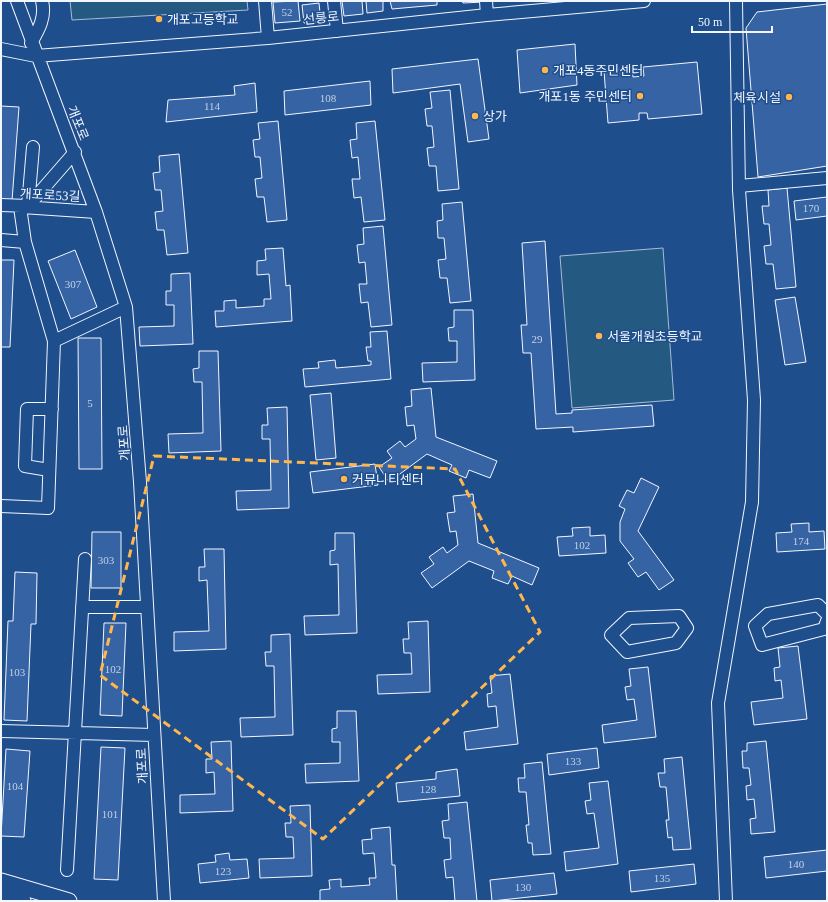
<svg xmlns="http://www.w3.org/2000/svg" width="828" height="902" font-family="'Times New Roman','Noto Sans KR',serif">
  <style>
    .green { fill: #245a82; stroke: #a8bbd7 }
    .building { fill: #3563a3; stroke: #f2f6ff }
    .lines { fill: none; stroke-linecap: round; stroke-linejoin: round }
    .minor-casing { stroke: #f2f6ff; stroke-width: 14 }
    .major-casing { stroke: #f2f6ff; stroke-width: 17 }
    .minor { stroke: #1f4e8c; stroke-width: 12 }
    .major { stroke: #1f4e8c; stroke-width: 15 }
    .marked { fill: none; stroke: #ffb74d; stroke-width: 3; stroke-dasharray: 8 5; stroke-linejoin: round }
    .poi-dot { fill: #ffb74d; stroke: #1f4e8c; stroke-width: 1.5 }
    .labels { text-anchor: middle; dominant-baseline: central; stroke-width: 3; stroke-linejoin: round; paint-order: stroke }
    .number-label { font-size: 11px; fill: #c3d1e8 }
    .street-label { font-size: 13px; fill: #f2f6ff; stroke: #1f4e8c }
    .poi-label { font-size: 13px; fill: #f2f6ff; stroke: #1f4e8c; text-anchor: start }
  </style>
  <rect width="100%" height="100%" fill="#1f4e8c"/>
  <path class="green" d="M70 1H247L248 10 72 20Z
    M663 248 674 400 572 408 560 256Z"/>
  <path class="building" d="M298 1 300 21 275 23 273 2Z
    M342 1H362L363 14 344 16Z
    M366 1H383V11L367 13Z
    M390 1H437V5L392 9Z
    M462 1H484V2L463 3Z
    M319 3 321 22 304 23 302 5Z
    M827 4V166L758 177 746 28 757 12Z
    M575 44 577 85 520 93 517 50Z
    M478 59 489 139 468 142 460 84 393 93 392 69Z
    M697 62 702 114 648 119 647 113H639V120L608 123 604 71 632 68 633 77 644 76 643 67Z
    M370 81 371 105 285 115 284 91Z
    M255 83 257 112 166 122 168 100 235 95 234 86Z
    M450 90 459 189 438 191 436 166H429L427 148 434 147 432 126H427L425 109 432 108 430 92Z
    M1 106 19 107 12 201 1 200Z
    M278 121 287 220 267 222 264 197H257L255 179 262 178 260 157H255L253 140 260 139 258 123Z
    M375 121 385 220 364 222 361 197 354 198 352 179H360L358 157 352 158 350 140 357 139 356 123Z
    M179 154 188 253 167 255 164 230H157L155 212 163 211 161 190H155L153 173 160 172 159 156Z
    M787 188 796 287 776 289 773 264H766L764 246 771 245 769 224H764L762 206H769L768 190Z
    M827 197V216L796 220 794 201Z
    M462 202 471 301 450 303 447 278H440L438 260 446 259 444 238H438L437 221 443 220 442 204Z
    M383 226 392 325 371 327 368 302 361 303 359 284H367L365 262 359 263 357 245 364 244 363 228Z
    M545 241 556 414 572 413V410L652 405 654 426 573 432V427L536 429 531 353H523L521 325H527L522 243Z
    M283 248 286 286 290 285 292 321 216 327 215 311H224V301L236 300V308L264 306V299H271L269 274 257 275V261L266 260 265 249Z
    M75 250 97 307 71 319 48 261Z
    M1 260H14L10 347H1Z
    M190 273 193 344 140 346 139 327 174 326V305H166V291H171V274Z
    M795 297 806 362 785 365 775 300Z
    M454 310H473L475 380 423 382 422 363 457 362V341H449L448 328 454 327Z
    M387 331 391 379 305 387 303 369 319 368 318 362 335 360 336 368 371 365V361H368L366 347H371L370 332Z
    M78 338H101L102 469H79Z
    M199 351H218L221 451 169 453 168 434 203 433 202 382H194L193 369 199 368Z
    M431 388 436 437 497 461 490 478 469 470 466 478 449 471 452 465 427 454 389 482 379 467 392 458 387 451 400 441 405 447 416 439 414 425 407 426 405 407 412 406 411 390Z
    M331 393 336 458 316 460 310 395Z
    M287 407 289 508 237 510 236 491 271 490 270 439H262V425H268L267 408Z
    M375 464 378 485 313 493 310 472Z
    M641 478 659 487 638 531 674 580 659 590 646 572 638 577 628 563 634 559 620 541V522L625 509 619 506 627 490 634 493Z
    M473 494 478 543 539 568 532 585 512 576 508 584 492 578 494 571 469 561 432 588 421 573 434 564 429 557 443 547 447 553 458 545 456 531 450 532 447 513 455 512 453 496Z
    M809 523V532L824 531 825 549 777 552 776 533 792 532 791 524Z
    M590 527V536L605 535 606 553 559 556 557 537 573 536 572 528Z
    M92 532H121V588H91Z
    M335 533H354L357 633 305 635 304 616 339 615 338 564 330 565V551L335 550Z
    M204 549H224L226 649 174 651V632L209 631 207 580 199 581V567H205Z
    M15 572 37 573 36 624H31L27 721 4 720 8 621H13Z
    M428 621 430 692 378 694 377 675 412 674 411 653H404L403 639H409L408 622Z
    M104 623H126L122 716 100 715Z
    M290 634 293 735 241 737 240 718 275 717 274 666H266L265 652H271V635Z
    M798 646 807 719 754 725 751 702 783 698 781 680 775 681 774 668 780 667 778 648Z
    M648 667 656 737 604 743 602 725 637 720 634 699 627 700 625 687 631 686 629 669Z
    M510 674 518 744 466 750 464 732 498 727 496 706 488 707 487 694 492 693 490 676Z
    M337 711H356L359 781 306 783 305 764 340 763V742H332V729L337 728Z
    M231 741 233 811 180 813V795L215 794 214 772 206 773V759H212L211 742Z
    M766 741 775 832 751 834 750 819 756 818 754 799 747 800 746 786 751 785 749 768H743L742 751H747V743Z
    M101 747 125 748 118 880 94 879Z
    M597 748 599 768 549 775 547 754Z
    M6 749 30 751 24 837 1 836Z
    M682 757 691 849 673 850 672 837 668 838 666 820H669L666 787H660L658 773H665L664 759Z
    M542 762 551 854 533 855 532 843H528L526 825H529L526 792H519L518 778H525L524 764Z
    M457 769 460 796 398 802 396 783 436 779V772Z
    M608 781 618 864 566 871 564 852 599 848 594 813 587 814 585 801 591 800 589 783Z
    M467 802 477 901H455L453 877 446 878 444 860 451 859 450 838H444L442 821 449 820 448 804Z
    M310 805 312 876 260 878 259 859 294 858 293 837H286L285 823H291L290 806Z
    M390 827 392 865H395L397 901H320V890L330 889 329 880 341 879V887L370 885 369 878H376L374 853 363 854 362 840 372 839 371 829Z
    M827 850V871L766 878 764 857Z
    M229 853 230 860 247 859 249 878 200 883 198 864 216 862 215 855Z
    M694 864 696 884 631 892 629 871Z
    M554 873 557 894 492 901 490 880Z"/>
  <g class="lines">
    <g class="minor-casing">
      <path id="minor" d="M17 1 96 212 126 307 140 482 164 901
        M265 1 268 38
        M334 1 337 31
        M486 1 487 15
        M31 43C39 29 46 17 42 1
        M1 49 36 56 268 38 487 15 644 1
        M739 186 827 178
        M1 205 28 206 75 152
        M28 206 33 147
        M22 207 96 212
        M1 240 25 242
        M54 341 126 307
        M49 470 25 466 27 409H52
        M1 506 48 508 54 341 25 242 20 207
        M82 607H147
        M827 614 818 605 768 614 755 626 762 645 824 629 827 621
        M679 616 687 628 676 643 627 652 611 635 629 618Z
        M1 731 154 735
        M67 870 85 559
        M726 901 718 703 752 502 754 400 739 190 736 1"/>
    </g>
    <g class="major-casing">
      <path id="major" d="M1 881 69 901
        M1 894 23 901"/>
    </g>
    <use href="#minor" class="minor"/>
    <use href="#major" class="major"/>
  </g>
  <path class="marked" d="M154 456 455 469 540 632 323 839 100 675Z"/>
  <g class="poi-dot">
    <circle cx="159" cy="19" r="4"/>
    <circle cx="545" cy="70" r="4"/>
    <circle cx="640" cy="96" r="4"/>
    <circle cx="789" cy="97" r="4"/>
    <circle cx="475" cy="116" r="4"/>
    <circle cx="599" cy="336" r="4"/>
    <circle cx="344" cy="479" r="4"/>
  </g>
  <g class="labels">
    <g class="number-label">
      <text x="287" y="12">52</text>
      <text x="328" y="98">108</text>
      <text x="212" y="106">114</text>
      <text x="811" y="208">170</text>
      <text x="73" y="284">307</text>
      <text x="537" y="339">29</text>
      <text x="90" y="403">5</text>
      <text x="801" y="541">174</text>
      <text x="582" y="545">102</text>
      <text x="106" y="560">303</text>
      <text x="113" y="669">102</text>
      <text x="17" y="672">103</text>
      <text x="573" y="761">133</text>
      <text x="15" y="786">104</text>
      <text x="428" y="789">128</text>
      <text x="110" y="814">101</text>
      <text x="796" y="864">140</text>
      <text x="223" y="871">123</text>
      <text x="662" y="878">135</text>
      <text x="523" y="887">130</text>
    </g>
    <g class="street-label">
      <text transform="translate(321 18) rotate(-6)">선릉로</text>
      <text transform="translate(78 123) rotate(68)">개포로</text>
      <text transform="translate(50 195) rotate(3)">개포로53길</text>
      <text transform="translate(124 443) rotate(-94)">개포로</text>
      <text transform="translate(142 766) rotate(-93)">개포로</text>
    </g>
    <g class="poi-label">
      <text x="167" y="19">개포고등학교</text>
      <text x="553" y="70">개포4동주민센터</text>
      <text x="632" y="96" text-anchor="end">개포1동 주민센터</text>
      <text x="781" y="97" text-anchor="end">체육시설</text>
      <text x="483" y="116">상가</text>
      <text x="607" y="336">서울개원초등학교</text>
      <text x="352" y="479">커뮤니티센터</text>
    </g>
  </g>
  <rect width="828" height="902" fill="none" stroke="#f2f6ff" stroke-width="4"/>
  <path d="M692 26v6h80v-6" fill="none" stroke="#f2f6ff" stroke-width="2"/>
  <text x="698" y="26" font-size="12" fill="#f2f6ff" stroke="#1f4e8c" stroke-width="3" paint-order="stroke">50 m</text>
</svg>
